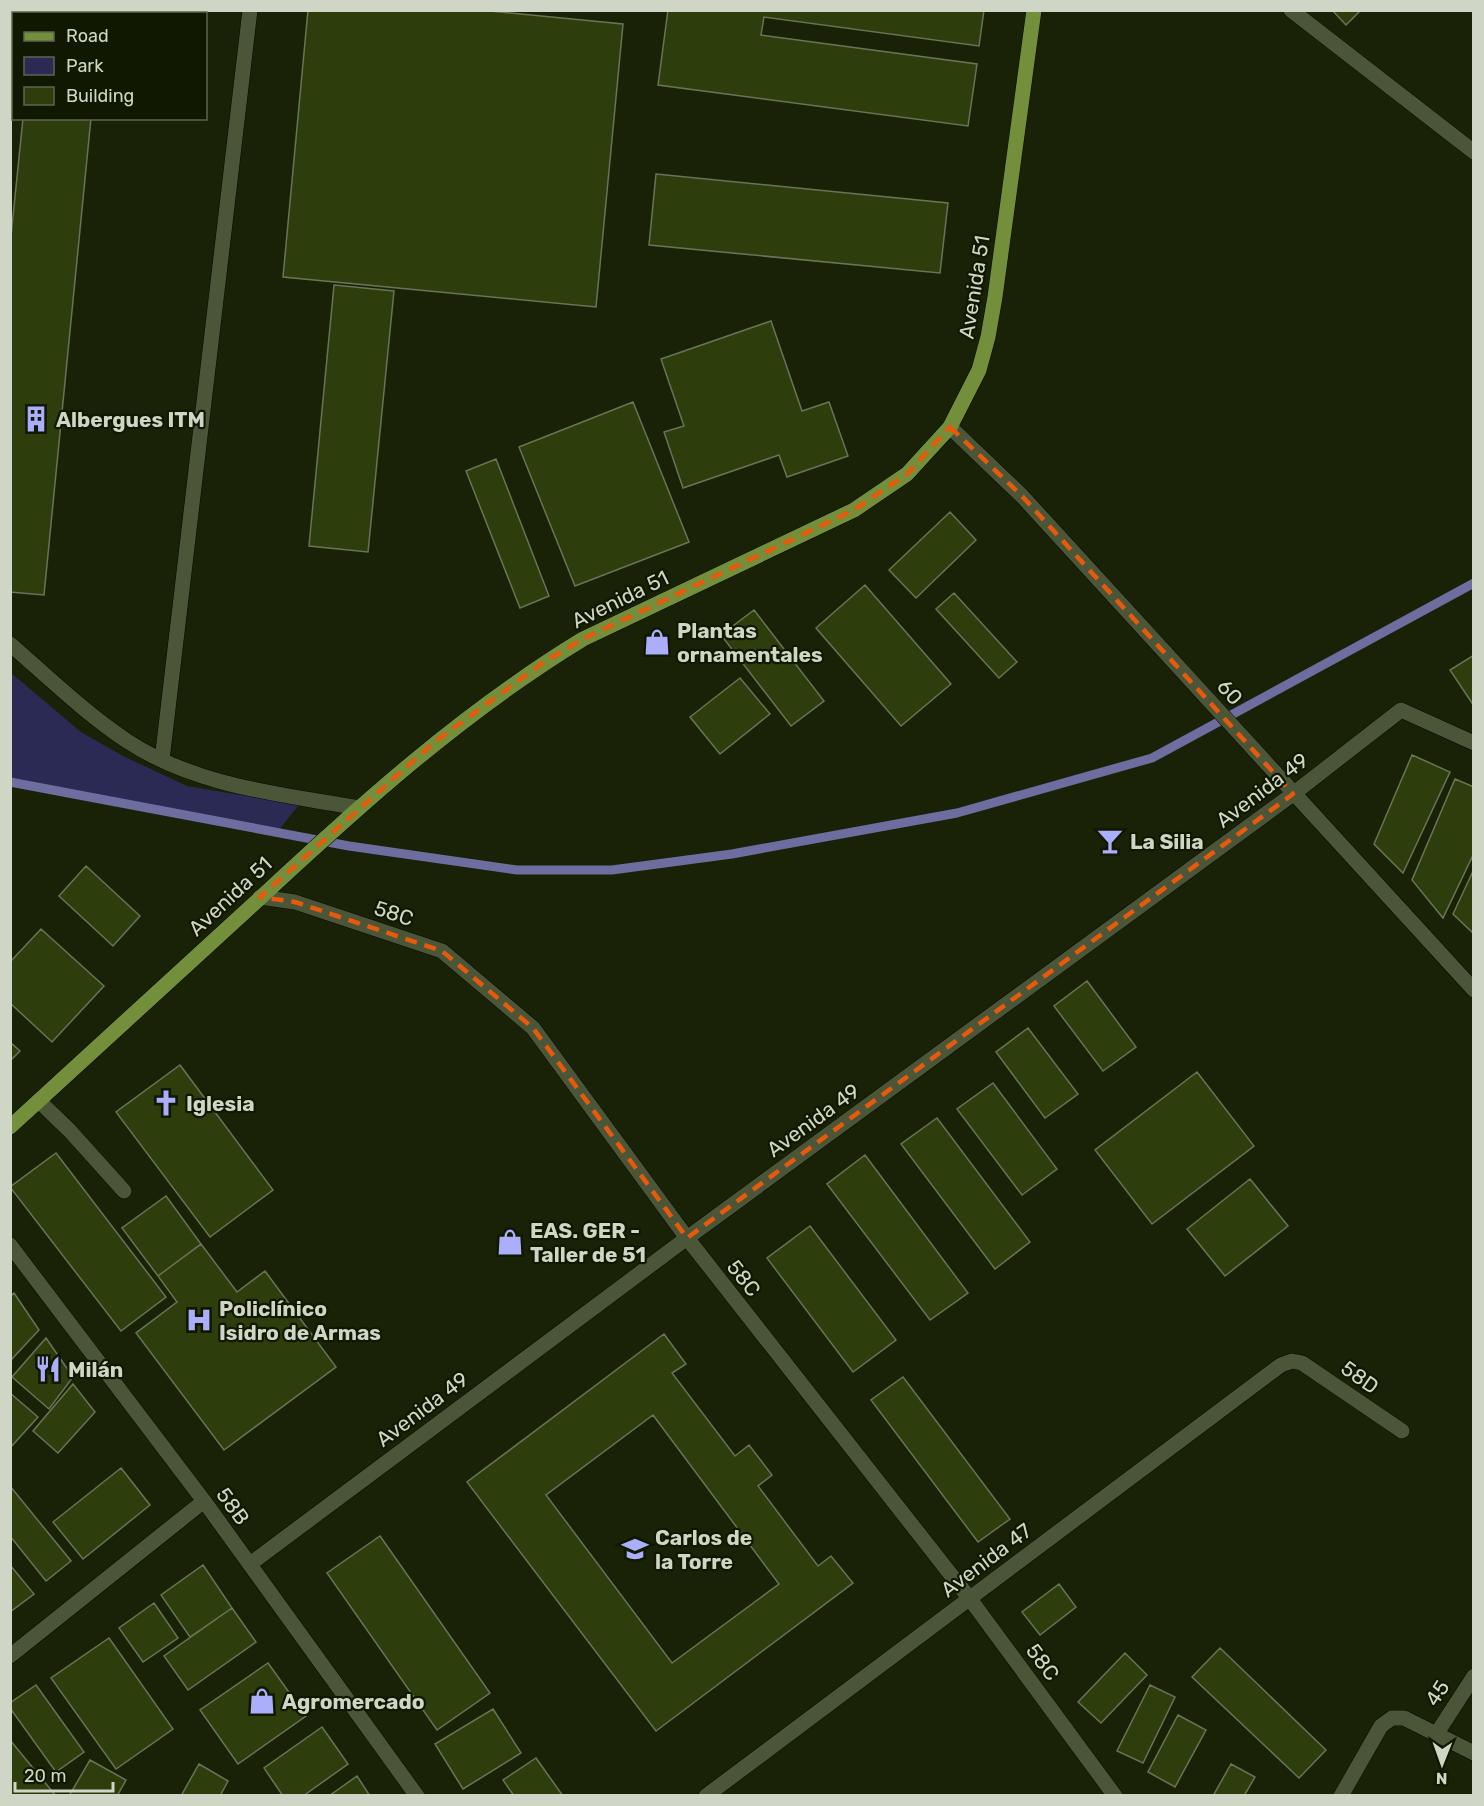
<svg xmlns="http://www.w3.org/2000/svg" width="1484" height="1806" font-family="Rubik,sans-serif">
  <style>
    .green { fill: #2a2a55 }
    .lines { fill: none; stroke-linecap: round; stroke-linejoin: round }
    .stream { stroke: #6d6e9f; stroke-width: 9 }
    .building { fill: #2e3d0c; stroke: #697457; stroke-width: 1.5; fill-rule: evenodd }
    .minor-casing { stroke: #050b00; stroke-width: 16 }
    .major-casing { stroke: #050b00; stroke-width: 16 }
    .minor { stroke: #4b5639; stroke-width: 15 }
    .major { stroke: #748f3b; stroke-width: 15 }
    .marked { fill: none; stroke: #e8590c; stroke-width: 4.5; stroke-dasharray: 12 8; stroke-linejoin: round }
    .labels { text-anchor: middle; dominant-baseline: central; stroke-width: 4.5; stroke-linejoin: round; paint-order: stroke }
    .street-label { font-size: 21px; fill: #d0d6c6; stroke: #101801 }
    .poi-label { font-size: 21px; font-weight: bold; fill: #d0d6c6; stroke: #101801; text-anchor: start }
  </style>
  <rect width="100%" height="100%" fill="#192207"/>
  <path class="green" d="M10 672 81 732 123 756 153 770 187 786 299 805 277 832 11 782Z"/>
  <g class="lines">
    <path class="stream" d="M10 782 349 846 517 870H612L732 854 957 813 1152 758 1474 583"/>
  </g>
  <path class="building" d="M34 10H102V14H33Z
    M308 10H479L623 24 596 307 283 277Z
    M668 10H984L979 46 764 17 761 35 977 64 968 126 658 85Z
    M1332 10H1361L1346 25Z
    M23 118H91L44 595 10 592V246Z
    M656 174 948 203 940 273 649 245Z
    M334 285 394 291 368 552 309 546Z
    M771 321 802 411 829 402 848 456 787 477 779 455 683 488 664 432 684 426 661 359Z
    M633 402 689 542 575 586 519 447Z
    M496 459 549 596 520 608 466 471Z
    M950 512 976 540 916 598 889 570Z
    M865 585 951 684 901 726 816 628Z
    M954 593 1017 662 999 678 936 609Z
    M754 610 824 701 791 726 721 635Z
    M1474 655V706L1450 670Z
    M740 678 770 714 720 754 690 717Z
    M1412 755 1450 772 1403 873 1374 844Z
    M1455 779 1474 787V853L1443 918 1412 880Z
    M86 866 140 916 113 946 59 896Z
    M1474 869V934L1453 914Z
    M41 929 104 986 52 1042 10 1003V962Z
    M1087 981 1136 1047 1103 1071 1054 1006Z
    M1028 1028 1078 1094 1045 1118 996 1052Z
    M10 1042 20 1051 10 1061Z
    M180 1065 273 1190 210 1237 116 1112Z
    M1197 1072 1254 1146 1152 1224 1095 1150Z
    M993 1083 1057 1169 1022 1195 957 1109Z
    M937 1118 1030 1242 995 1269 901 1144Z
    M56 1153 166 1297 121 1331 10 1187Z
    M865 1155 968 1293 930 1320 827 1184Z
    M1250 1179 1288 1226 1225 1276 1187 1229Z
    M166 1196 201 1244 158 1276 122 1228Z
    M810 1226 896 1340 853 1372 767 1258Z
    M201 1244 237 1292 265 1271 336 1367 224 1450 136 1333 177 1302 158 1276Z
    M14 1293 39 1330 10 1361V1297Z
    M664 1334 686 1364 672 1373 735 1456 749 1445 772 1475 758 1486 818 1566 831 1556 853 1583 656 1731 467 1482ZM653 1415 779 1584 672 1663 546 1495Z
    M46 1338 73 1377 49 1409 12 1377Z
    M903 1377 1010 1519 978 1542 871 1400Z
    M73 1384 95 1412 58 1453 33 1431Z
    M10 1393 38 1417 10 1448Z
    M121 1468 150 1505 83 1559 53 1522Z
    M10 1486 71 1561 46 1581 10 1536Z
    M380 1536 490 1693 437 1730 327 1573Z
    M10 1565 34 1594 10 1612Z
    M203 1565 232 1608 190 1637 161 1595Z
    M1059 1584 1076 1607 1040 1635 1022 1612Z
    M154 1603 178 1638 143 1662 119 1628Z
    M232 1608 256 1642 188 1690 164 1656Z
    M109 1638 173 1729 116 1769 51 1678Z
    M1220 1648 1326 1750 1299 1778 1192 1677Z
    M1125 1653 1147 1675 1101 1723 1078 1702Z
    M268 1663 306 1716 238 1764 200 1710Z
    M36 1685 84 1752 56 1772 10 1708V1703Z
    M1150 1685 1175 1697 1143 1763 1117 1751Z
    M493 1709 521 1753 463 1789 435 1744Z
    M1178 1715 1206 1730 1175 1787 1148 1772Z
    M322 1727 348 1764 303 1796H283L264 1768Z
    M10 1740 56 1796H10Z
    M536 1758 563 1796H514L503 1780Z
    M90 1760 126 1780 117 1796H69Z
    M199 1764 228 1781 220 1796H181Z
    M1231 1764 1255 1777 1244 1796H1213Z
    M357 1776 370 1796H329Z"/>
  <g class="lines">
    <g class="minor-casing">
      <path id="minor" d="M1291 10 1474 152
        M950 427 1022 496 1474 990
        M10 644C48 677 85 713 127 741 195 786 280 794 359 808
        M162 760 250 10
        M260 897 295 902 442 951 533 1028 687 1238 970 1599 1115 1796
        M39 1101 70 1131 124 1191
        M10 1245 204 1501 417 1796
        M250 1564 687 1238 1293 794 1401 710 1474 743
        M10 1656 204 1501
        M1437 1733 1474 1676
        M706 1796 1281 1365 1292 1361 1302 1363 1402 1431
        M1341 1796 1381 1726 1392 1718H1404L1474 1753"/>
    </g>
    <g class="major-casing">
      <path id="major" d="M10 1127C93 1051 176 976 258 900 360 805 463 712 583 639L854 510 907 474 950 427 979 370 988 337 995 297 1034 10"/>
    </g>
    <use href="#minor" class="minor"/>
    <use href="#major" class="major"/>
  </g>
  <path class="marked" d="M950 427 1022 496 1293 794 687 1238 533 1028 442 951 295 902 260 897 436 741 544 662 583 639 854 510 907 474Z"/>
  <defs>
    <g id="building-bare" transform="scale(2.07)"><path d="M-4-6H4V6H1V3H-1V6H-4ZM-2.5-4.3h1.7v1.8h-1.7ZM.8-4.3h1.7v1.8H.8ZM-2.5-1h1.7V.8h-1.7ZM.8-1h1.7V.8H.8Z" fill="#abaffb" stroke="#101801" stroke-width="2.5" paint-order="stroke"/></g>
    <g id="shop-bare" transform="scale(2.07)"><path d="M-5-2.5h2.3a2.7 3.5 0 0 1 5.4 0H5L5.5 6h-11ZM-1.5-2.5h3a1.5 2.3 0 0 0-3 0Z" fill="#abaffb" stroke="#101801" stroke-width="2.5" paint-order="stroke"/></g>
    <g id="bar-bare" transform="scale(2.07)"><path d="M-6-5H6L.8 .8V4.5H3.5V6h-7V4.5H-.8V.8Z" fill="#abaffb" stroke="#101801" stroke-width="2.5" paint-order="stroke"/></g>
    <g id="church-bare" transform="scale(2.07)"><path d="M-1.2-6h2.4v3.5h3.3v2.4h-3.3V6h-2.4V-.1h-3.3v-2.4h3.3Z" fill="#abaffb" stroke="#101801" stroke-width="2.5" paint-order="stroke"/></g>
    <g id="hospital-bare" transform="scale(2.07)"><path d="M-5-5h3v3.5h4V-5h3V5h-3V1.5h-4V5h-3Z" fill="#abaffb" stroke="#101801" stroke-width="2.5" paint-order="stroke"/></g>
    <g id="restaurant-bare" transform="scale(2.07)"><path d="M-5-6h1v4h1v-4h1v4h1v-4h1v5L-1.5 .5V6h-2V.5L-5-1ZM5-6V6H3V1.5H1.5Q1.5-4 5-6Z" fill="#abaffb" stroke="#101801" stroke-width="2.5" paint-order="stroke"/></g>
    <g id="school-bare" transform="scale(2.07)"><path d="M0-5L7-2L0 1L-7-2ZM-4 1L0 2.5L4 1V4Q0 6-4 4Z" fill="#abaffb" stroke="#101801" stroke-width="2.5" paint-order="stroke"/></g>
  </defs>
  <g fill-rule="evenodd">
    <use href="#building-bare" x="36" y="419"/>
    <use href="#shop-bare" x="657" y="642"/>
    <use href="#bar-bare" x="1110" y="841"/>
    <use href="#church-bare" x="166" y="1103"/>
    <use href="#shop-bare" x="510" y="1242"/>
    <use href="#hospital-bare" x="199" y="1320"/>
    <use href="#restaurant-bare" x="48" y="1369"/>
    <use href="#school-bare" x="635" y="1549"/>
    <use href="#shop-bare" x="262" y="1701"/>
  </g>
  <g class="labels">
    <g class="street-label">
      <text transform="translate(974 287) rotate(-81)">Avenida 51</text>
      <text transform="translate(620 599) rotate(-26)">Avenida 51</text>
      <text transform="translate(1230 692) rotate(48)">60</text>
      <text transform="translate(1262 790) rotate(-37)">Avenida 49</text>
      <text transform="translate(230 896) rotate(-43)">Avenida 51</text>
      <text transform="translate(394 913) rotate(18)">58C</text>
      <text transform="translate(813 1120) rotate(-36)">Avenida 49</text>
      <text transform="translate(744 1278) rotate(52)">58C</text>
      <text transform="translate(1360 1377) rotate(35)">58D</text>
      <text transform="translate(422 1409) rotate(-37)">Avenida 49</text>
      <text transform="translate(233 1506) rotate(54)">58B</text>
      <text transform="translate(986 1560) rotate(-37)">Avenida 47</text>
      <text transform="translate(1043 1662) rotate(53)">58C</text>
      <text transform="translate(1437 1693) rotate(-57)">45</text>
    </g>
    <g class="poi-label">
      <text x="56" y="419">Albergues ITM</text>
      <text x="677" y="630">Plantas<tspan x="677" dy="24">ornamentales</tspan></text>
      <text x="1130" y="841">La Silia</text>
      <text x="186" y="1103">Iglesia</text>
      <text x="530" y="1230">EAS. GER -<tspan x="530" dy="24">Taller de 51</tspan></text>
      <text x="219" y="1308">Policlínico<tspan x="219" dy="24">Isidro de Armas</tspan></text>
      <text x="68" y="1369">Milán</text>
      <text x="655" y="1537">Carlos de<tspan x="655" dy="24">la Torre</tspan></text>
      <text x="282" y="1701">Agromercado</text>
    </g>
  </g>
  <rect width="1484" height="1806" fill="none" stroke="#d0d6c6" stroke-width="24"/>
  <rect x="12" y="12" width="195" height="108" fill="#101801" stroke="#5d6450" stroke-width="1.5"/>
  <rect x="24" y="32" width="30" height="9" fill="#748f3b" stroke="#5d6450" stroke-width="1.5"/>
  <text x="66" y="42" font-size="18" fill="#d0d6c6">Road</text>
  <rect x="24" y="57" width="30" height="18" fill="#2a2a55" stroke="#5d6450" stroke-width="1.5"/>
  <text x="66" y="72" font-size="18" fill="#d0d6c6">Park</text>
  <rect x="24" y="87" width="30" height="18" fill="#2e3d0c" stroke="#5d6450" stroke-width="1.5"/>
  <text x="66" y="102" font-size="18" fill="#d0d6c6">Building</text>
  <g transform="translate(1442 1764) rotate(181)" stroke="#101801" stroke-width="4.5" paint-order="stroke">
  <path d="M0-4.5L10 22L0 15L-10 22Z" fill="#d0d6c6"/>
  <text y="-9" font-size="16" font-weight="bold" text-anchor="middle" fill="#d0d6c6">N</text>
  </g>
  <path d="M15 1782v9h98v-9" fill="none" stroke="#d0d6c6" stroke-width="3"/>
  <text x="24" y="1782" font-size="18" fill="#d0d6c6" stroke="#101801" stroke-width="4.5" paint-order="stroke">20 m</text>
</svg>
